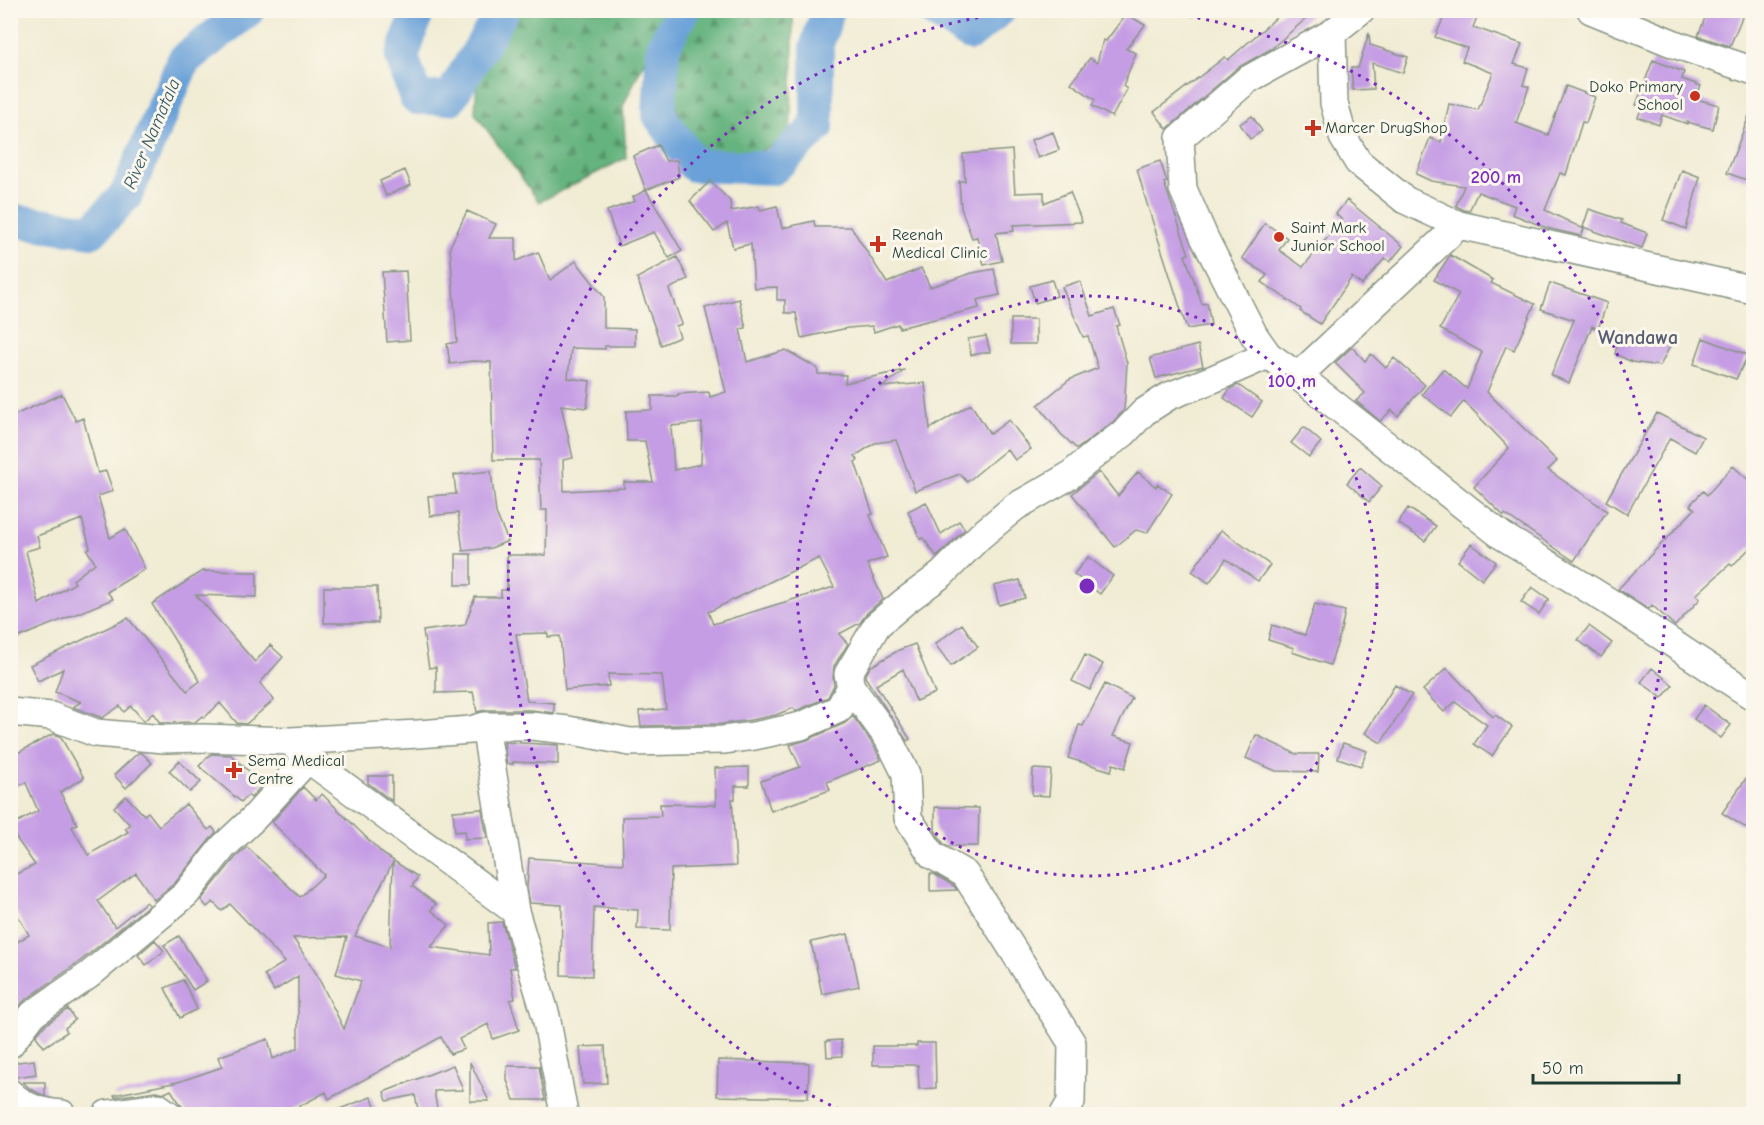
<svg xmlns="http://www.w3.org/2000/svg" width="1764" height="1125" font-family="'Comic Neue',sans-serif">
  <style>
    .forest { fill: url(#forest-firs); stroke: #427859; stroke-width: 1.5 }
    .lines { fill: none; stroke-linecap: round; stroke-linejoin: round }
    .river { stroke: #6ba1d8; stroke-width: 34 }
    .building { fill: #c59de4; fill-rule: evenodd }
    .minor-casing { stroke: #889484; stroke-width: 30 }
    .minor { stroke: #fff; stroke-width: 27 }
    .ring { fill: none; stroke: #7b2cbf; stroke-width: 3; stroke-dasharray: 3 6 }
    .poi-dot { fill: #c8321e; stroke: #fbf7ec; stroke-width: 2 }
    .labels { text-anchor: middle; dominant-baseline: central; stroke-width: 6; stroke-linejoin: round; paint-order: stroke }
    .poi-label { font-size: 16px; fill: #1f3d34; stroke: #fbf7ec; text-anchor: start }
    .water-label { font-size: 18px; font-style: italic; fill: #365b65; stroke: #fbf7ec }
    .quarter-label { font-size: 20px; font-weight: bold; fill: #595f72; stroke: #fbf7ec }
    .centre { fill: #7b2cbf; stroke: #fbf7ec; stroke-width: 3 }
    .ring-label { font-size: 18px; text-anchor: middle; font-weight: bold; fill: #7b2cbf; stroke: #fbf7ec; stroke-width: 6; stroke-linejoin: round; paint-order: stroke }
  </style>
  <defs>
    <pattern id="forest-firs" width="22" height="20" patternUnits="userSpaceOnUse" patternTransform="scale(1.5)"><rect width="22" height="20" fill="#65b37e"/><path d="M5 1l3.5 6h-7zM16 11l3.5 6h-7z" fill="#539368"/></pattern>
  </defs>
  <rect width="100%" height="100%" fill="#fbf7ec"/>
  <filter id="ink" filterUnits="userSpaceOnUse"><feTurbulence type="fractalNoise" baseFrequency=".0167" numOctaves="2"/><feDisplacementMap in="SourceGraphic" scale="12" xChannelSelector="R" yChannelSelector="G"/><feConvolveMatrix kernelMatrix="1 2 1 2 8 2 1 2 1" color-interpolation-filters="sRGB"/></filter>
  <filter id="wash" filterUnits="userSpaceOnUse"><feTurbulence type="fractalNoise" baseFrequency=".008" numOctaves="4" result="noise"/><feDisplacementMap in="SourceGraphic" scale="24" xChannelSelector="R" yChannelSelector="G"/><feGaussianBlur stdDeviation="1.35" result="paint"/><feColorMatrix in="noise" values="0 0 0 0 0 0 0 0 0 0 0 0 0 0 0 0 0 1.4 0 .05"/><feComposite in="paint" operator="in"/></filter>
  <g filter="url(#wash)">
    <rect width="100%" height="100%" fill="#f1ecd4"/>
    <path class="forest" d="M481 11H668L623 106 626 158 539 202 475 113Z
      M693 11H793V62L790 136 750 157 710 154 688 138 672 95 668 56Z"/>
    <g class="lines">
      <path class="river" d="M418 10 402 57 416 98H450L503 10
        M683 10 663 47 659 115 694 165 773 168 817 127V45L828 10
        M933 10 970 34 999 10
        M10 220 92 231 126 195 184 60 248 10"/>
    </g>
    <g id="blocks">
      <path class="building" d="M1285 10H1316L1271 49 1237 68 1167 129 1154 112 1225 57 1228 60Z
        M1447 10H1480L1473 27 1522 44 1514 64 1528 68 1523 85 1529 87 1516 123 1548 135 1566 86 1595 97 1586 123 1582 122 1566 175 1560 173 1545 210 1584 229 1581 236 1547 228 1512 214 1515 206 1478 192 1469 211 1464 210 1456 206 1464 186 1431 181 1416 174 1430 138 1441 142 1449 104 1478 110 1493 73 1462 61 1467 48 1435 37Z
        M1708 10H1732L1743 15 1730 46 1698 36Z
        M1126 14 1145 25 1126 49 1136 53 1123 86 1127 89 1112 117 1092 106 1095 100 1071 83 1090 58 1097 63 1103 40 1106 41Z
        M1369 33 1370 45 1408 57 1403 73 1372 63 1374 89 1353 90 1351 68H1358Z
        M1653 60 1684 72 1682 79 1701 86 1696 99 1719 105 1713 129 1687 122V124L1662 115 1659 125 1638 117 1642 107 1636 105Z
        M1752 108 1754 164 1747 180 1727 173Z
        M1252 116 1262 131 1250 139 1240 124Z
        M1053 132 1059 150 1038 158 1031 140Z
        M658 145 666 161 677 160 679 177 646 190 633 156Z
        M1012 150 1015 193 1044 192V203L1070 192 1082 222 1013 225 1014 231 996 233 1002 261 984 265 977 237 972 238 961 208 959 181H965L963 154Z
        M1160 161 1167 182 1164 183 1189 254 1185 255 1202 304 1207 303 1211 325 1187 329 1147 204 1137 169Z
        M405 170 411 185 386 196 380 181Z
        M1682 170 1700 177 1686 229 1663 220Z
        M710 181 730 201 731 211 759 206 760 210 777 206 782 228 814 221 815 227H851L887 283 921 268 930 287 972 273 994 269 1000 295 977 300 979 308 899 328 898 324 874 332 872 326 848 328 801 338 796 313H785V300H777V287L754 288 751 244 733 248 727 223 714 232 690 201Z
        M646 190 682 251 669 258 654 232 619 246 607 211 635 201 633 197Z
        M1347 200 1403 246 1390 262 1385 258 1362 285 1352 277 1320 324 1300 311 1301 309 1262 282 1267 275 1242 258 1265 223 1287 238 1279 250 1303 267 1342 220 1336 214Z
        M1589 209 1622 220 1621 223 1647 233 1642 248 1583 227Z
        M467 211 496 224 489 238H516V261L538 252 550 280 576 261 604 297V328L635 329V346H605V349L571 348 568 378 590 381 587 408 561 405 573 458 563 460 564 491 624 488V482H653L645 441H627L626 411 652 410V396H678V394L709 392 710 397 726 392 705 308 739 299 746 328 740 329 747 362 786 350 817 368 818 374 846 375 845 383 905 370 882 387 925 383 930 429 971 404 990 434 1009 420 1031 449 1015 460 1007 449 967 482 960 474 915 491 896 440 875 443 855 456 858 460 855 462 873 514 870 515 887 557 867 564 883 599 867 613 860 623 839 634 848 644 834 666 833 677 834 685 828 697 796 711 793 708 776 715 751 720 722 724 641 726 639 711 666 709 662 675 608 674 609 686 565 690 560 636 548 637V633L516 634 527 701 554 703V713L531 710H485L477 712 473 692 436 693V667L429 668 423 631 465 625 475 597H501V590H507V555H546L547 510H541L539 460H493L491 362 473 361 450 364 447 344 457 342 450 247ZM702 423 701 464 674 470 671 426ZM819 558 834 587 713 624 708 612Z
        M1450 255 1493 280 1491 283 1535 304 1514 350 1506 346 1487 392 1557 461 1548 470 1607 511 1574 561 1505 514 1504 516 1474 487 1509 448 1464 401 1451 417 1422 394 1443 369 1467 389 1482 352 1440 329 1459 294 1434 280Z
        M677 257 688 279 669 289 682 324 676 326 680 337 661 345 637 278Z
        M406 271 410 340 387 342 382 272Z
        M1052 280 1057 296 1035 303 1030 286Z
        M1080 281 1092 316 1114 309 1120 325 1116 326 1127 363 1124 410 1114 421 1077 449 1061 434 1038 405 1069 380 1098 368 1088 336 1083 337 1062 287Z
        M1550 283 1607 303 1598 329 1592 326 1569 383 1551 375 1574 320 1541 309Z
        M1011 319H1036V344H1011Z
        M1620 331 1671 344 1660 366 1632 362 1615 354Z
        M986 336 990 352 971 355 968 339Z
        M1703 338 1748 355 1736 379 1694 364Z
        M1198 345 1203 366 1156 378 1150 358Z
        M1352 347 1365 361 1371 354 1386 368 1394 358 1425 385 1398 416 1392 410 1380 421 1356 401 1365 393 1335 363Z
        M1238 385 1262 402 1252 417 1224 398 1230 389Z
        M62 394 76 421 83 418 98 473 106 471 113 491 98 496 110 538 125 529 145 569 107 592 113 599 10 641V417ZM82 519 90 548 87 550 95 563 73 580 75 583 39 604 26 551 40 547 37 536Z
        M1657 413 1703 437 1695 452 1670 438 1627 514 1606 501Z
        M1304 427 1321 442 1309 457 1291 443Z
        M1733 466 1754 485V544L1732 566 1730 564 1696 595 1700 599 1675 626 1652 605 1649 609 1618 589 1695 509 1690 505 1703 491 1707 495Z
        M1360 467 1382 486 1369 502 1347 483Z
        M491 471 496 513 508 541 491 548 463 551 458 513 430 516 428 496 456 494 454 475Z
        M1099 472 1118 496 1138 472 1156 487 1157 484 1172 494 1147 533 1136 530 1115 547 1072 494Z
        M926 502 941 534 959 521 965 529 937 557 923 538 920 539 908 511Z
        M1408 508 1436 526 1425 541 1398 523Z
        M1221 530 1270 565 1258 581 1226 559 1209 583 1192 571Z
        M1471 544 1496 562 1482 580 1458 561Z
        M456 554H471V585H456Z
        M1088 557 1113 576 1100 594 1074 574Z
        M202 571 257 572V597L196 595 255 662 270 645 283 657 260 683 274 700 246 724 237 723 220 703 204 718 202 716 195 722 160 723 153 713 144 721 131 706 124 712 120 706 102 718 100 717 73 707 81 702 55 692 63 669 38 681 30 665 128 618 187 691 200 681 152 604Z
        M1020 580 1025 598 999 605 994 586Z
        M324 587H377L378 623H324Z
        M1532 587 1549 599 1539 614 1521 602Z
        M1315 604 1345 611 1340 635 1330 665 1292 652 1294 648 1268 640 1272 625 1305 635Z
        M962 624 978 647 951 666 935 644Z
        M1589 626 1612 643 1601 657 1578 640Z
        M915 644 935 693 916 701 903 669 876 685 910 739 907 741 865 677 870 667 899 650Z
        M1085 655 1103 664 1090 690 1072 681Z
        M1447 668 1493 717 1495 715 1512 727 1492 756 1474 744 1487 725 1455 702 1444 712 1423 690Z
        M1652 668 1673 685 1662 698 1641 682Z
        M1105 684 1132 698 1113 736 1133 742 1125 768 1113 764 1111 771 1068 758 1079 725 1083 726Z
        M1395 685 1412 695 1381 743 1365 733Z
        M1704 705 1731 725 1721 738 1694 719Z
        M853 716 874 746 881 760 827 782 830 790 771 811 761 781 800 767 790 745 807 740 845 723Z
        M53 734 60 736 84 778 60 792 77 824 72 827 88 855 128 832 125 828 130 825 114 807 126 796 144 815 148 812 159 826 186 804 208 830 212 827 216 832 175 883 154 900 136 873 98 901 115 927 146 902 149 905 79 962 24 1001 10 1017V946L29 935 10 902V877L35 865 10 829V826L38 811 26 783 10 788V757Z
        M1256 735 1296 754H1319L1318 772 1276 771 1246 758Z
        M504 742 558 745V764L513 762V764H507Z
        M1343 743 1367 751 1361 766 1338 758Z
        M138 753H142L152 763 126 788 114 775Z
        M211 754 231 755 263 784 251 798 248 795 241 802 199 766Z
        M179 761 201 782 190 792 169 771Z
        M749 767V786H735V799H732L736 866 671 869 670 930 637 929 638 910 594 907 592 976 561 975 562 905 530 903 527 888 529 858 623 864 622 817 661 816 660 804 716 805 715 768Z
        M1754 767V833L1722 813Z
        M1033 769 1051 770 1049 796 1032 795Z
        M368 776H392V801L368 783Z
        M303 787 316 800 322 794 383 854 418 877 412 886 436 904 431 910 449 925 431 947 489 955 488 923 502 922 515 968H510L515 999 510 1000 519 1030 493 1039 488 1024 459 1039 464 1049 450 1054 441 1037 329 1099 326 1092 285 1114H187L171 1090 165 1093 156 1091 115 1097 114 1095 178 1082 222 1067 218 1057 268 1039 273 1059 298 1048V976L274 991 264 975 285 962 230 904 222 911 213 902 207 907 201 900 235 858 247 847 300 897 324 875 272 822ZM393 862 390 947 355 936ZM347 937 336 974 361 981 344 1029 316 973 293 938Z
        M935 807 979 808 978 846H947L943 843 935 830Z
        M482 809 487 838 465 839V831L455 832 453 811Z
        M930 874H934L954 886 957 890 930 891Z
        M848 934 859 986 822 994 811 942Z
        M179 936 207 981 193 990 164 945Z
        M155 940 164 951 146 965 138 955Z
        M183 980 197 1009 180 1018 165 988Z
        M68 1009 75 1020 65 1028 67 1032 44 1047 36 1036 44 1026Z
        M841 1040 842 1056 827 1057 826 1041Z
        M917 1043H935L936 1088 919 1089 918 1065H873V1046H917Z
        M605 1046 607 1083 583 1084 580 1047Z
        M34 1060 36 1074 10 1078V1063Z
        M718 1060 809 1063 808 1098 717 1096Z
        M470 1062 489 1101H470Z
        M453 1065 463 1090 434 1091 438 1114H419L415 1095 387 1101 384 1092Z
        M507 1066H539L545 1100H514L507 1080Z
        M23 1082H45V1096L30 1089Z
        M371 1097 379 1114H329V1113Z"/>
    </g>
  </g>
  <g filter="url(#ink)">
    <use href="#blocks" fill-opacity="0" stroke="#889484" stroke-width="1.5"/>
    <g class="lines">
      <g class="minor-casing">
        <path id="minor" d="M1361 10 1332 33 1334 103 1343 137 1358 162 1405 200 1459 225 1754 290
          M1591 10 1677 45 1754 71
          M1332 33 1247 80 1180 138 1183 189 1205 239 1254 335 1268 355 1298 376 1501 535 1608 601 1754 697
          M1298 376 1459 225
          M851 687 888 738 906 774 908 818 932 855 965 874 1072 1043 1071 1102 1064 1114
          M10 712 51 716 96 733 164 739 203 738 291 741 418 734 471 730 485 726H531L568 730 630 742 723 740 754 736 801 726 839 709 851 687 848 674 877 625 904 602 942 574 980 536 1015 507 1069 476 1098 452 1124 433 1144 412 1169 396 1213 379 1268 355
          M485 726 515 911 546 1016 564 1114
          M295 746 308 759 515 911
          M10 1044 33 1014 89 975 186 894 223 847 253 819 308 759
          M10 1093C26 1108 40 1112 62 1114
          M107 1114 158 1107 168 1114"/>
      </g>
      <use href="#minor" class="minor"/>
    </g>
  </g>
  <g class="ring">
    <circle cx="1087" cy="586" r="290"/>
    <path d="M847 1113A579 579 0 0 1 1021 11M1153 11A579 579 0 0 1 1327 1113"/>
  </g>
  <g class="poi-dot">
    <circle cx="1695" cy="96" r="6"/>
    <path d="M1310 119h6v6h6v6h-6v6h-6v-6h-6v-6h6z"/>
    <circle cx="1279" cy="237" r="6"/>
    <path d="M875 235h6v6h6v6h-6v6h-6v-6h-6v-6h6z"/>
    <path d="M231 761h6v6h6v6h-6v6h-6v-6h-6v-6h6z"/>
  </g>
  <g class="labels">
    <g class="poi-label">
      <text x="1683" y="87" text-anchor="end">Doko Primary<tspan x="1683" dy="18">School</tspan></text>
      <text x="1325" y="128">Marcer DrugShop</text>
      <text x="1291" y="228">Saint Mark<tspan x="1291" dy="18">Junior School</tspan></text>
      <text x="892" y="235">Reenah<tspan x="892" dy="18">Medical Clinic</tspan></text>
      <text x="248" y="761">Sema Medical<tspan x="248" dy="18">Centre</tspan></text>
    </g>
    <g class="water-label">
      <text transform="translate(152 134) rotate(-67)">River Namatala</text>
    </g>
    <g class="quarter-label">
      <text x="1638" y="337">Wandawa</text>
    </g>
  </g>
  <circle cx="1087" cy="586" r="9" class="centre"/>
  <g class="ring-label">
    <text x="1496" y="183">200 m</text>
    <text x="1292" y="387">100 m</text>
  </g>
  <rect width="1764" height="1125" fill="none" stroke="#fbf7ec" stroke-width="36"/>
  <path d="M1533 1074v9h146v-9" fill="none" stroke="#1f3d34" stroke-width="3"/>
  <text x="1542" y="1074" font-size="18" fill="#1f3d34" stroke="#fbf7ec" stroke-width="4.5" paint-order="stroke">50 m</text>
</svg>
